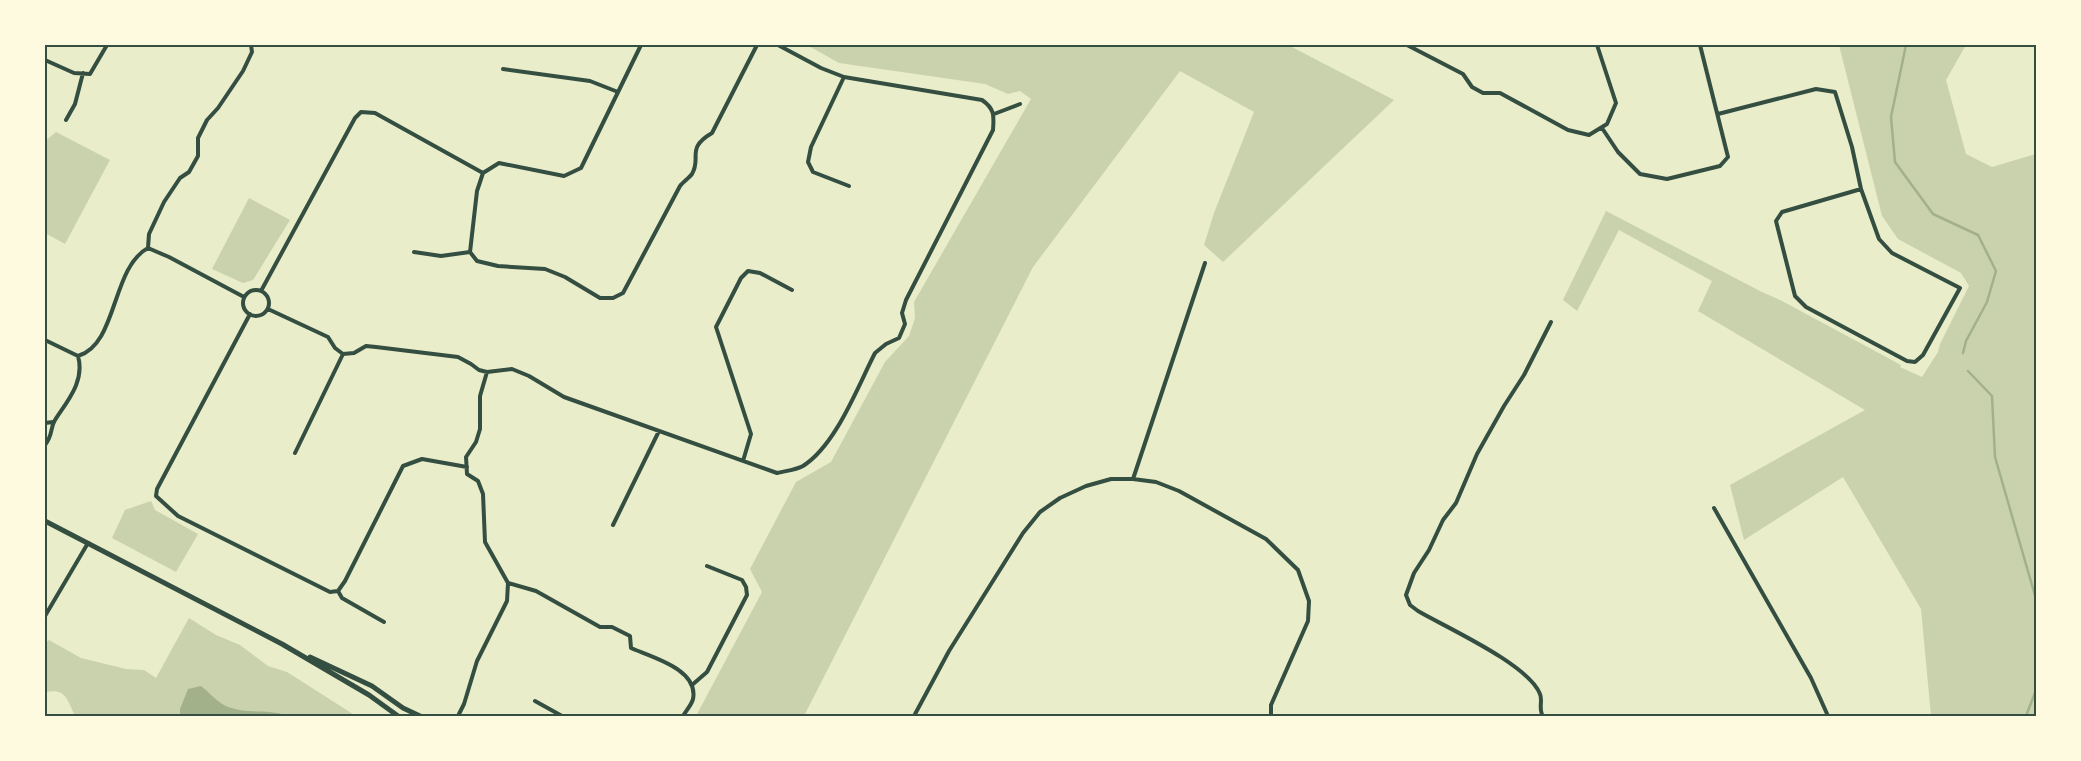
<svg xmlns="http://www.w3.org/2000/svg" width="2081" height="761" font-family="'Titillium Web',sans-serif">
  <style>
    .green { fill: #cad2ad }
    .water { fill: #a3b18a }
    .lines { fill: none; stroke-linecap: round; stroke-linejoin: round }
    .stream { stroke: #a3b18a; stroke-width: 2.5 }
    .minor { stroke: #344e41; stroke-width: 4 }
    .tertiary { stroke: #344e41; stroke-width: 5 }
    .neatline { fill: none; stroke: #344e41; stroke-width: 2 }
  </style>
  <rect width="100%" height="100%" fill="#e9edc9"/>
  <path class="green" d="M807 45H1288L1394 100 1223 262 1204 245 1214 213 1254 112 1180 71 1033 267 804 716H696L762 592 750 569 796 482 831 462 885 362 909 336 915 318 914 302 1031 99 1020 91 1008 94 985 84 839 63Z
    M1839 45H1966L1946 80 1966 154 1992 167 2036 154V716H1931L1921 609 1843 477 1744 540 1730 485 1865 410 1698 311 1712 281 1619 230 1577 311 1563 300 1606 211 1762 292 1782 301 1901 365 1900 367 1922 377 1938 352 1940 344 1969 286 1961 273 1898 239 1882 216Z
    M56 132 110 160 65 244 45 233V141Z
    M249 198 290 220 253 280 243 283 212 269Z
    M151 501 155 510 198 534 176 572 112 538 125 510Z
    M189 618 216 635 240 645 268 666 287 672 356 716H75C67 699 66 688 45 692V643L49 640 81 658 126 669 144 670 156 678Z"/>
  <path class="water" d="M201 686C209 692 217 702 226 706 246 715 268 708 288 716H180V709L188 689Z"/>
  <g class="lines">
    <path class="stream" d="M1906 45 1891 117 1895 162 1933 214 1978 235 1996 271 1987 302 1966 341 1963 353
      M1968 371 1992 396 1995 457 2036 599
      M2026 716 2036 690"/>
    <path class="minor" d="M1407 45 1463 74 1472 87 1483 93H1500L1568 130 1589 135 1607 124 1616 103 1597 45
      M45 60 74 73 90 74 107 45
      M503 69 590 81 618 92
      M844 77 811 147 808 162 813 172 849 186
      M994 114 1020 104
      M1718 114 1816 89 1835 92 1852 147 1861 189 1879 239 1892 253 1960 288 1923 355 1915 362 1907 361 1806 307 1795 296 1776 221 1782 212 1861 189
      M66 120 75 104 83 73
      M1602 128 1618 152 1640 174 1667 179 1720 166 1728 157 1700 45
      M483 173 477 191 470 252 477 261 498 266 545 269 565 277 600 298H613L623 293 680 186C683 182 689 178 692 174 702 157 685 149 712 133L757 45
      M148 248 149 234 164 202 180 178 189 172 198 156V138L207 120 218 108 243 71 252 52 251 45
      M414 252 441 256 470 252
      M243 303a13 13 0 1 1 26 0a13 13 0 1 1-26 0Z
      M261 291 355 118 361 112 375 113 483 173 499 163 564 176 581 168 641 45
      M268 309 328 337 335 348 343 354 354 353 366 346 376 347 458 357 471 364 479 370 487 372 512 369 529 376 564 397 777 473C785 471 796 470 803 466 836 445 857 388 875 353L886 344 899 338 905 324 902 313 906 300 993 130C994 116 995 109 982 100L844 77 821 68 778 45
      M250 314 157 489 156 496 178 516 330 592 338 591 345 581 403 466 422 459 467 467
      M45 340 78 356C118 344 111 268 148 248L169 257 244 297
      M45 423 53 422
      M45 445C53 435 50 428 55 420 68 400 85 381 78 356
      M295 453 343 354
      M743 461 751 434 716 327 741 278 748 271 760 273 792 290
      M1133 479 1205 263
      M1714 508 1811 678 1828 716
      M613 525 659 431
      M508 583 536 591 600 627H612L630 636 631 648C651 657 699 669 693 699 692 704 686 711 683 716
      M338 591 342 598 384 622
      M45 616 88 543
      M692 685 707 672 747 595 746 587 742 580 707 566
      M535 701 562 716
      M458 716 464 704 477 661 507 601 508 583 485 542 483 494 478 481 467 474 466 457 476 442 480 429V396L487 372
      M914 716 949 651 1023 533 1040 512 1060 498 1086 486 1111 479H1133L1156 482 1179 491 1266 539 1298 570 1309 601 1308 621 1271 705V716
      M1543 716C1538 709 1543 701 1540 694 1528 664 1447 628 1418 611L1410 605 1406 595 1414 573 1429 550 1443 520 1456 503 1477 454 1504 406 1524 375 1551 322"/>
    <path class="tertiary" d="M45 521 282 644 369 695 398 716
      M310 657 372 686 403 708 420 716"/>
  </g>
  <rect width="2081" height="761" fill="none" stroke="#fefae0" stroke-width="92"/>
  <rect x="46" y="46" width="1989" height="669" class="neatline"/>
</svg>
